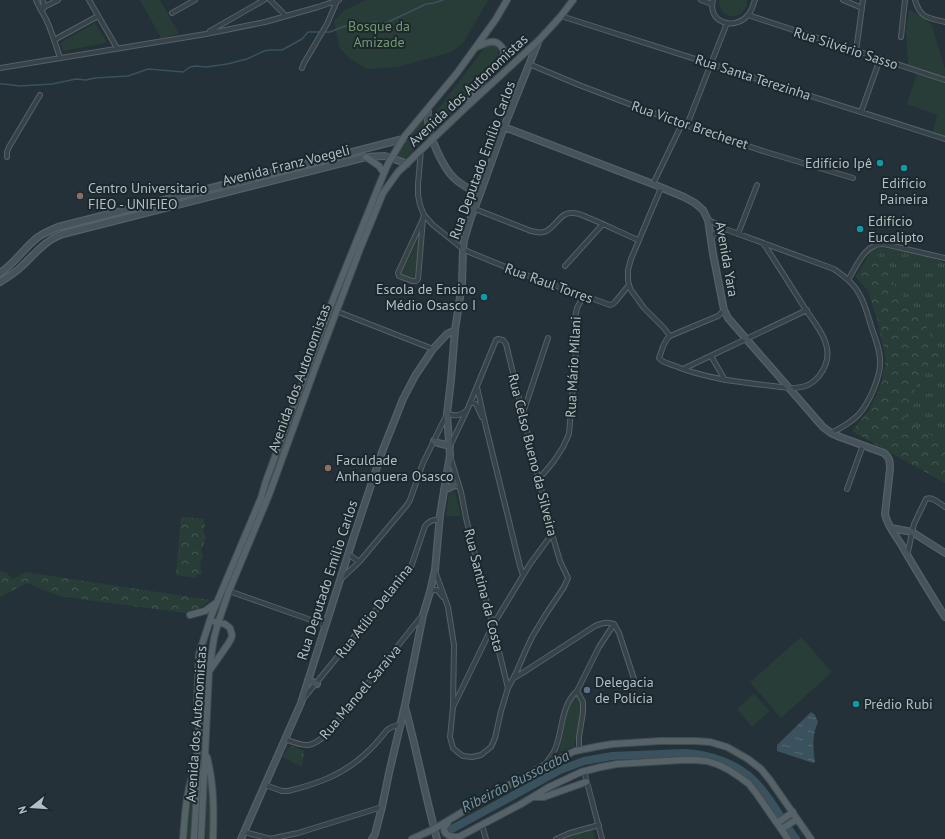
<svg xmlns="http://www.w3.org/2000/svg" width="945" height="839" font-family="'PT Sans',sans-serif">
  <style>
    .grass { fill: url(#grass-tufts) }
    .forest { fill: url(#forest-crowns) }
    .green { fill: #293d38 }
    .water { fill: url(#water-ripples) }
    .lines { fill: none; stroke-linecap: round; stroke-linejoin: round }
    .stream { stroke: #39525d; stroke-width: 1.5 }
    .river { stroke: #39525d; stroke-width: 8 }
    .street-casing { stroke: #556166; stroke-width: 6 }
    .secondary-casing { stroke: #556166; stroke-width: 8 }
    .primary-casing { stroke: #404c51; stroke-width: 8 }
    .street { stroke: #374348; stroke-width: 4 }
    .secondary { stroke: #46535b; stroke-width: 5.5 }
    .primary { stroke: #556268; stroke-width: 6 }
    .culture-dot { fill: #0f9aa8; stroke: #1d282d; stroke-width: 1.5 }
    .education-dot { fill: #8d6e63; stroke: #1d282d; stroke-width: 1.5 }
    .service-dot { fill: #5c6f8a; stroke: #1d282d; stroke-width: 1.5 }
    .labels { text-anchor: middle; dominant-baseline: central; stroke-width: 4; stroke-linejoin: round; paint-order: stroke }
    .park-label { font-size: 14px; fill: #749873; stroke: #1d282d }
    .street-label { font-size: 14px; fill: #b2bec4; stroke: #1d282d }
    .poi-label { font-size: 14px; fill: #b2bec4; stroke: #1d282d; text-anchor: start }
    .water-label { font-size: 15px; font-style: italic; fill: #7696a5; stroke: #1d282d }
  </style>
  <defs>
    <pattern id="grass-tufts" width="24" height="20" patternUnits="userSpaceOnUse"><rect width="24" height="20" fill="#293d38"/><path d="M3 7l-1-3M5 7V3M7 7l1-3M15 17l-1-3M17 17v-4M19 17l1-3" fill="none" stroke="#465753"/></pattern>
    <pattern id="forest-crowns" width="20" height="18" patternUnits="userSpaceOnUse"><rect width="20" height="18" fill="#293d38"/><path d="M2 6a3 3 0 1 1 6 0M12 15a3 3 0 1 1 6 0" fill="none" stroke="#465753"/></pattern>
    <pattern id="water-ripples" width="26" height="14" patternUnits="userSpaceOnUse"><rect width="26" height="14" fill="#39525d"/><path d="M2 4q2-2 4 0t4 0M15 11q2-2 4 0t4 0" fill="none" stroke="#536973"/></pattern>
  </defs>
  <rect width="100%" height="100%" fill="#243138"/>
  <path class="grass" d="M874 247 920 253 945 263V483L852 431 870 409 881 385 886 360 876 315 868 291 856 277Z
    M292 746 304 751 302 767 283 757 288 748Z"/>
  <path class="forest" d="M874 247 894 284 926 326 939 357 919 379 904 419 945 444V483L852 431 870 409 881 385 886 360 882 337 876 315 868 291 856 277Z
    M181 517 205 519 204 522 205 526 203 531 206 538 201 551 203 556C200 564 199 565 203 574L197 575 196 578 176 575Z
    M0 571 6 573 13 579 26 572 210 600 192 614 58 596 27 583 0 597Z"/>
  <path class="green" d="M140 0H160L179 34 161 38Z
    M367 0H488L464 42 451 52 398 67 367 69 350 59 339 47 334 21 344 10Z
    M719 0H747C748 21 719 22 719 0Z
    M909 9 930 23 933 28 944 67 945 68V77L908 65 906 31Z
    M95 23 96 24 106 41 105 43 64 51 63 50 60 43Z
    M491 44 495 45 498 49V56L440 129H435L432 124V117L486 46Z
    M917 73 945 83V136L933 132 937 115 907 104Z
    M423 118 427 136 403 161 398 154Z
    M420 235 419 255 416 279 401 274Z
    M455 491 461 516H446L449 492Z
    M801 637 832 672 781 718 750 682Z
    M754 694 770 711 752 727 737 709Z
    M575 695C587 705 577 733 574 746L559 752 569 704Z
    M207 784H209L210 839H206Z
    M191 790H192V839H186Z
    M593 829 595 839H561L571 834Z"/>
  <path class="water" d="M811 712 815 715 818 722C812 734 813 749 815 762L813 763 777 751V745Z"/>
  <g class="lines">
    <path class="stream" d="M324 32H330L345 26 369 25 372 22 386 23 426 4 434 3 443 0
      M0 84H4L20 86 52 84 76 79 86 80 95 78 128 76 148 69 183 72 190 67 196 66 206 67 227 64 247 59 264 51 270 50H282L302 39 308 32H320"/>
    <path class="river" d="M450 830 560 770 584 761 612 756 683 753C711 754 740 764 759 786 773 802 783 822 796 839"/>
    <g class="street-casing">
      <path id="street" d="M36 0C39 7 43 13 46 19 52 32 56 45 60 58
        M43 0 44 8
        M89 0 117 48
        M270 0 286 16
        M701 0 712 4
        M713 0C707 23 735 31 748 15 752 11 753 5 755 0
        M843 0 862 8
        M915 0C920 18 928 18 945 22
        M40 9 58 0
        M172 13 195 0
        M748 15 945 80
        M561 16 945 139
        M210 31 264 0
        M901 37 905 0
        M54 40 98 16
        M856 51 863 0
        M529 64 579 85 682 124 766 152 853 178
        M0 68 206 34 265 22 318 7 339 0
        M302 68 304 63 327 24 337 1
        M861 112 880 59
        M687 125 727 23
        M421 150 418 184V195L420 205 424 215 433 225 463 249 469 252 518 272 610 305 613 304 615 302 629 285
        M7 157V152L9 147 40 95
        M653 184 682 124
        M661 188 631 259 628 270V280L629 285 631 290 644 308 663 327 670 336 718 316 724 310
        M475 209 531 231C535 232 540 233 544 232 555 229 559 213 571 213 578 212 584 216 589 218 606 225 622 233 638 240
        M423 219 418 279 416 281H412L399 276 398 273 423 219 424 215
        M708 220 717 224 725 229 834 269C838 272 844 276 848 280 862 292 866 309 871 326 875 338 881 351 880 364 880 373 877 380 874 388 864 413 855 421 831 433
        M738 234 757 185
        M711 238 715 233 725 229
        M565 266 603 224
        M848 280C855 269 862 251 874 246 877 244 881 244 884 244L945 258
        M336 311 433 349
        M670 336C663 341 662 351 659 358 663 363 670 364 675 366 712 381 751 383 790 388 802 388 811 386 819 376 827 366 830 354 825 341 821 330 813 320 806 310 792 288 778 265 763 243
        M711 356 725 380
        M683 369 807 310
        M477 387 485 423 520 566 523 575
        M471 402 476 404 482 417
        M523 413 548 338
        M450 456 461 492 466 518 508 688
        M448 473 449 478 456 486
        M539 479 554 461 563 447 569 434 577 338 574 322 577 308 584 295
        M847 489 863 445
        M348 554 358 561H360L407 505 410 500 423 463 447 414C455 416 461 416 467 410
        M907 556 914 524 926 499C932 496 939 503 945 507
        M435 571 448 607 454 645 453 707 450 737 453 748 460 754 463 756 472 757 481 755 491 747 495 738 501 711 508 688 516 673 525 652 532 637 546 614 564 587 568 578 560 561 552 534 506 344 503 340 498 339 496 340 468 408 450 446
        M341 579 359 562
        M229 591 325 625
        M430 592 434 590H437L443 597
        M514 678 524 672 595 626C601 623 607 621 614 624L619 633 636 685
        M577 691 583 702V712L579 737V750
        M303 699 411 567 425 526C429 521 433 519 440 520
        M454 705 493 625 530 564 552 534
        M285 739C307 748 312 748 329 732L421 617
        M546 763C550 758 554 753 556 747 563 727 561 706 577 691L599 647 614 624
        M584 771 602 839
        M265 785 282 791H288C317 784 342 775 364 755 372 748 380 739 387 730L392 727 401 724
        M482 825 486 839
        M244 832 267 838 271 839 279 837 298 833 382 807
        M556 839 570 833 599 825"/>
    </g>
    <g class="secondary-casing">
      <path id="secondary" d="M428 109C428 113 427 117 428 122 429 136 443 168 454 178 461 185 471 190 480 194
        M504 127 653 184 684 197 695 203 703 210 708 220 713 254 723 305 724 310 728 318 823 427 831 433 840 437 884 453C890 458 890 462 890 469L885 514C887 525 895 535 901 544 915 569 930 593 945 617
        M0 273C15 263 24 248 38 237 44 233 51 230 58 227L403 139
        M0 282C8 277 15 273 21 267 35 254 45 240 63 234L366 157 385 156 392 158 407 164
        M434 441 438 443 450 446
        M444 490 455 485
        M891 528 912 532 945 553
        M308 680 317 684
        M405 707C417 751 425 795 437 839
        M241 839 301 703 353 539 382 452 403 399 415 376 433 349 447 334 455 330
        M372 839 375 834 382 807 389 773 405 705 423 615 430 592 435 570 440 515 450 455 447 414 451 380 455 330 462 284 463 249 464 240 471 217 480 194 504 127 539 40"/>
    </g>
    <g class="primary-casing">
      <path id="primary" d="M468 101C474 93 479 86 485 78 490 72 503 61 504 53 504 50 502 47 500 45 494 38 483 44 477 47
        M366 157 379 166 384 173
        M190 615 205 611 216 603
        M210 670 228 644 231 639 232 635 230 628 225 624 215 622
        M207 757C214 784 214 811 213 839
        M533 797H544L586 782
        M448 822 444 828C444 836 451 837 458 837
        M777 823 793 812
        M782 829 797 819
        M183 839C185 814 186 787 197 764
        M194 839 198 773 197 752 199 730 197 703 199 654 212 614 261 498 266 481 334 297 384 173 388 164 404 137 457 73 496 19 507 0
        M201 839 209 671 214 638 218 623 229 591 269 495 317 363 360 249 383 193 398 172 463 110 539 40 561 16 573 0
        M412 839 434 829 484 799 545 765 575 751 600 746 613 744 660 741H696L710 742 727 747 748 759 761 769 770 780 811 839
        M455 839 521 804 549 787 581 772 601 767 617 764 682 760H695L707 761 719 765 729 770 741 778 749 784 756 793 788 839"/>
    </g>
    <use href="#street" class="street"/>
    <use href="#secondary" class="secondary"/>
    <use href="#primary" class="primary"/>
  </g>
  <g class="culture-dot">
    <circle cx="880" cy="163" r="4"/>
    <circle cx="904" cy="168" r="4"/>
    <circle cx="860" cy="229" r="4"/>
    <circle cx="484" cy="297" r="4"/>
    <circle cx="856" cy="704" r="4"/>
  </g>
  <g class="education-dot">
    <circle cx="80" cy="196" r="4"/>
    <circle cx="328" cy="468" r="4"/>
  </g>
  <circle class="service-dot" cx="587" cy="690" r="4"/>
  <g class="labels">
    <g class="park-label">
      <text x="379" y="26">Bosque da<tspan x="379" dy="16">Amizade</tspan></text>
    </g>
    <g class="street-label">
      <text transform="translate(846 48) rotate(18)">Rua Silvério Sasso</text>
      <text transform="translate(753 77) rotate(18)">Rua Santa Terezinha</text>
      <text transform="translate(468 90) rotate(-43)">Avenida dos Autonomistas</text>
      <text transform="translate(690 125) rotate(19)">Rua Victor Brecheret</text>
      <text transform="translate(482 160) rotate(-70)">Rua Deputado Emílio Carlos</text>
      <text transform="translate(286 165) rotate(-14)">Avenida Franz Voegeli</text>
      <text transform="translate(727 259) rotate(80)">Avenida Yara</text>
      <text transform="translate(549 283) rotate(20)">Rua Raul Torres</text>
      <text transform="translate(573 367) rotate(-87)">Rua Mário Milani</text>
      <text transform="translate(299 378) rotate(-70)">Avenida dos Autonomistas</text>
      <text transform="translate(533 455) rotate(76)">Rua Celso Bueno da Silveira</text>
      <text transform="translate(327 580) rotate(-72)">Rua Deputado Emílio Carlos</text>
      <text transform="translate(484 590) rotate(76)">Rua Santina da Costa</text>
      <text transform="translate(374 611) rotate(-52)">Rua Atílio Delanina</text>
      <text transform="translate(360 692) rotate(-50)">Rua Manoel Saraiva</text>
      <text transform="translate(196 724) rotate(-86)">Avenida dos Autonomistas</text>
    </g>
    <g class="poi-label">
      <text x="872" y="163" text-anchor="end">Edifício Ipê</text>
      <text x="904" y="183" text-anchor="middle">Edifício<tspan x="904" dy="16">Paineira</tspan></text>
      <text x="88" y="188">Centro Universitario<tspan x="88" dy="16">FIEO - UNIFIEO</tspan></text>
      <text x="868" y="221">Edifício<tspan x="868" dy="16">Eucalipto</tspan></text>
      <text x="476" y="289" text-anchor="end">Escola de Ensino<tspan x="476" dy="16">Médio Osasco I</tspan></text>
      <text x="336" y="460">Faculdade<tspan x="336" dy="16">Anhanguera Osasco</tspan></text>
      <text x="595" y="682">Delegacia<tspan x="595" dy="16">de Polícia</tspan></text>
      <text x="864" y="704">Prédio Rubi</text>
    </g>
    <g class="water-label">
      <text transform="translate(515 781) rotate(-27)">Ribeirão Bussocaba</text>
    </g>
  </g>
  <g transform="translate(32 807) rotate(253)" stroke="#1d282d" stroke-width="3" paint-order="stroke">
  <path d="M0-3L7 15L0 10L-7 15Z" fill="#b2bec4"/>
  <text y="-6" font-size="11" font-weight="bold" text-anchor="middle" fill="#b2bec4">N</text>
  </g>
</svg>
